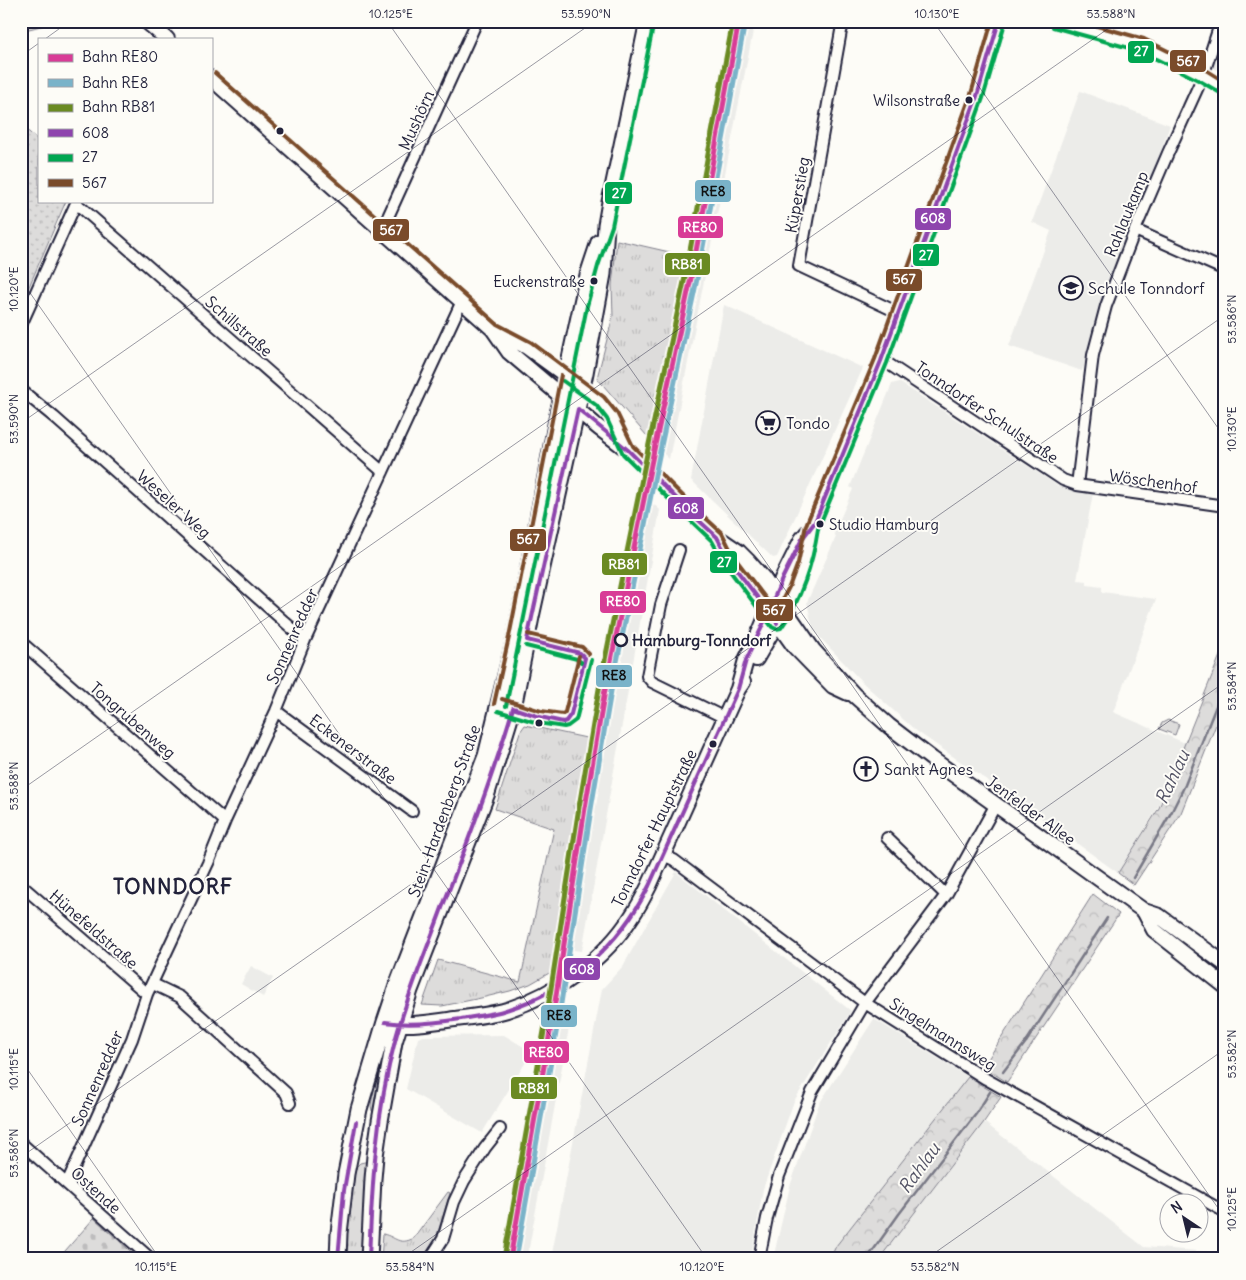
<svg xmlns="http://www.w3.org/2000/svg" width="1246" height="1280" font-family="Delius,sans-serif">
  <style>
    .built { fill: #ecece9 }
    .grass { fill: url(#grass-tufts); stroke: #807f8b }
    .forest { fill: url(#forest-crowns); stroke: #807f8b }
    .cemetery { fill: url(#cemetery-stones); stroke: #807f8b }
    .garden { fill: url(#garden-dots); stroke: #807f8b }
    .lines { fill: none; stroke-linecap: round; stroke-linejoin: round }
    .stream { stroke: #787885; stroke-width: 2.5 }
    .street-casing { stroke: #22223b; stroke-width: 14 }
    .secondary-casing { stroke: #22223b; stroke-width: 18 }
    .primary-casing { stroke: #22223b; stroke-width: 19 }
    .street { stroke: #fdfcf7; stroke-width: 10 }
    .secondary { stroke: #fdfcf7; stroke-width: 14 }
    .primary { stroke: #fdfcf7; stroke-width: 15 }
    .bus-1-casing { stroke: #fdfcf7; stroke-width: 8 }
    .bus-2-casing { stroke: #fdfcf7; stroke-width: 8 }
    .bus-3-casing { stroke: #fdfcf7; stroke-width: 8 }
    .bus-1 { stroke: #8e44ad; stroke-width: 4 }
    .bus-2 { stroke: #00a651; stroke-width: 4 }
    .bus-3 { stroke: #7a4b2a; stroke-width: 4 }
    .rail-1-casing { stroke: #fdfcf7; stroke-width: 9 }
    .rail-2-casing { stroke: #fdfcf7; stroke-width: 9 }
    .rail-3-casing { stroke: #fdfcf7; stroke-width: 9 }
    .rail-1 { stroke: #d83c96; stroke-width: 5 }
    .rail-2 { stroke: #7ab3c9; stroke-width: 5 }
    .rail-3 { stroke: #6a8a22; stroke-width: 5 }
    .ticks { fill: none; stroke: #22223b; stroke-width: 1; stroke-opacity: 0.45 }
    .bus-dot { fill: #22223b; stroke: #fdfcf7; stroke-width: 2 }
    .stop-dot { fill: #fdfcf7; stroke: #22223b; stroke-width: 2.5 }
    .labels { text-anchor: middle; dominant-baseline: central; stroke-width: 4; stroke-linejoin: round; paint-order: stroke }
    .bus-label { font-size: 15px; fill: #22223b; stroke: #fdfcf7; text-anchor: end }
    .street-label { font-size: 16px; fill: #22223b; stroke: #fdfcf7 }
    .poi-label { font-size: 16px; fill: #22223b; stroke: #fdfcf7; text-anchor: start }
    .stop-label { font-size: 16px; font-weight: bold; fill: #22223b; stroke: #fdfcf7; text-anchor: start }
    .water-label { font-size: 18px; font-style: italic; fill: #545466; stroke: #fdfcf7 }
    .district-label { font-size: 21px; font-weight: bold; letter-spacing: 1px; fill: #22223b; stroke: #fdfcf7 }
    .line-badge { stroke: #fdfcf7; stroke-width: 2 }
    .badge-label { font-size: 14px; text-anchor: middle; font-weight: bold; fill: #fff }
    .pale-badge-label { font-size: 14px; text-anchor: middle; font-weight: bold; fill: #111 }
    .neatline { fill: none; stroke: #22223b; stroke-width: 2 }
    .ticks-label { font-size: 12px; text-anchor: middle; fill: #22223b }
  </style>
  <defs>
    <pattern id="grass-tufts" width="24" height="20" patternUnits="userSpaceOnUse" patternTransform="scale(1.25)"><rect width="24" height="20" fill="#dddcdb"/><path d="M3 7l-1-3M5 7V3M7 7l1-3M15 17l-1-3M17 17v-4M19 17l1-3" fill="none" stroke="#bdbcbd"/></pattern>
    <pattern id="forest-crowns" width="20" height="18" patternUnits="userSpaceOnUse" patternTransform="scale(1.25)"><rect width="20" height="18" fill="#dddcdb"/><path d="M2 6a3 3 0 1 1 6 0M12 15a3 3 0 1 1 6 0" fill="none" stroke="#bdbcbd"/></pattern>
    <pattern id="cemetery-stones" width="16" height="16" patternUnits="userSpaceOnUse" patternTransform="scale(1.25)"><rect width="16" height="16" fill="#dddcdb"/><path d="M2 7V4a2 2 0 0 1 4 0v3zM10 15v-3a2 2 0 0 1 4 0v3z" fill="#bdbcbd"/></pattern>
    <pattern id="garden-dots" width="8" height="8" patternUnits="userSpaceOnUse" patternTransform="scale(1.25)"><rect width="8" height="8" fill="#dddcdb"/><path d="M2 2h.1M6 6h.1" fill="none" stroke="#bdbcbd" stroke-width="1.8" stroke-linecap="round"/></pattern>
  </defs>
  <rect width="100%" height="100%" fill="#fdfcf7"/>
  <filter id="ink" filterUnits="userSpaceOnUse"><feTurbulence type="fractalNoise" baseFrequency=".02" numOctaves="2"/><feDisplacementMap in="SourceGraphic" scale="10" xChannelSelector="R" yChannelSelector="G"/><feConvolveMatrix kernelMatrix="1 2 1 2 8 2 1 2 1" color-interpolation-filters="sRGB"/></filter>
  <g filter="url(#ink)">
    <path class="built" d="M732 21H755L669 459 651 441Z
      M1225 25V74L1212 67Z
      M1080 91 1170 125 1082 371 1009 346 1051 231 1032 222Z
      M724 305 863 368 777 557 773 558 691 480Z
      M899 382 1058 486 1093 493 1077 580 1087 581V585L1102 587V592L1156 599 1113 712 1185 743 1158 807 1118 873 1057 829 915 730 862 682 813 630 807 602 836 537 834 533 853 489 850 487 892 384Z
      M640 491 660 510 582 951 555 948 602 679 617 598Z
      M676 872 851 1011 794 1101 763 1189 751 1259H551L602 989 623 966Z
      M251 966 273 978 263 997 241 984Z
      M545 1014 571 1017 527 1259H504L512 1215Z
      M874 1019 968 1077 836 1246 830 1259H773L790 1186 819 1104Z
      M504 1035 532 1052 482 1133 406 1089 418 1038 424 1036Z
      M984 1122 1144 1247 1225 1253V1259H879Z"/>
    <path class="grass" d="M617 240 687 256 647 436 597 378 613 316 612 285Z
      M525 725 591 739 551 972 530 984 510 991 481 998 442 1006 422 1005 438 960 520 982 554 829 495 809 520 732Z
      M388 1034 375 1113 372 1111 371 1105 381 1052Z
      M369 1161 365 1259H345L344 1243 351 1172 360 1163Z
      M448 1192 450 1193 438 1232 435 1240 423 1259H381L383 1234C396 1237 399 1246 414 1238Z"/>
    <path class="forest" d="M21 21H51L45 25 21 31Z
      M1225 643V702L1181 813 1134 885 1118 873 1159 808Z
      M1168 720 1179 724 1175 735 1159 729 1162 723Z
      M1093 894 1119 914 1007 1082 983 1067Z
      M968 1077 1001 1097 984 1122 879 1259H830L836 1246Z"/>
    <path class="cemetery" d="M94 1218 139 1259H58Z"/>
    <path class="garden" d="M21 125 39 141V201H66L21 305Z"/>
    <g class="lines">
      <path class="stream" d="M21 22 24 21
        M1133 878 1172 811 1185 785 1225 683
        M1003 1072 1026 1042 1107 918
        M867 1259 899 1214 976 1114 990 1092"/>
      <g class="street-casing">
        <path id="street" d="M845 21 841 31 799 266 899 313
          M1055 21 1142 45 1203 76 1225 89
          M76 203 383 472
          M382 230 477 21
          M1135 230 1225 270
          M21 325 77 201
          M881 361 890 365 1063 480 1077 485 1225 506
          M21 390 54 417 305 640
          M1077 485 1093 355 1106 306 1135 230 1168 153 1203 76 1221 21
          M679 550 661 605 647 676 652 682 725 718
          M21 642 225 821
          M276 711 412 811
          M887 838 946 895
          M663 855 674 860 686 869 865 1003 986 1079 1225 1212
          M21 885 147 994
          M153 984 180 997 286 1093 290 1103
          M21 1143 151 1259
          M67 1183 132 1039 147 994 208 863 225 821 276 711 305 640 462 301
          M430 1259 443 1239 454 1202 464 1181 485 1148 500 1129
          M759 1259 767 1218 779 1176 812 1092 865 1003 946 895 995 806"/>
      </g>
      <g class="secondary-casing">
        <path id="secondary" d="M146 21 167 39
          M211 78 493 329 509 352 599 428 628 450 694 516 717 537 739 552 747 560 763 578 813 650 854 695 889 726 932 759 1144 911 1159 916 1225 964
          M497 331 527 347 582 387 600 401 612 416 627 447
          M718 540 729 560 769 611 794 646 833 686 848 693
          M756 659C780 617 807 577 812 528
          M738 689 746 660 761 629 782 579 802 539 812 527 815 522 881 361 939 202 946 179 977 96 999 21
          M1144 911 1154 930 1225 986
          M391 1023C411 1026 434 1022 455 1019 472 1017 490 1015 507 1010 556 994 605 959 632 916 639 906 644 896 649 886L738 689 743 682"/>
      </g>
      <g class="primary-casing">
        <path id="primary" d="M338 1259 339 1233 346 1174 359 1109 385 1022 397 986 486 756 515 638 558 414 588 275 599 242
          M369 1259 373 1179 375 1156 380 1121 394 1042 410 990 487 793 513 708 531 617 585 373 603 274 606 225 610 202 648 21"/>
      </g>
      <use href="#street" class="street"/>
      <use href="#secondary" class="secondary"/>
      <use href="#primary" class="primary"/>
      <g class="bus-1-casing">
        <path id="bus-1" d="M578 409 628 450 694 516 717 537 729 560 777 623
          M527 640 578 409
          M527 640 580 653 585 658
          M513 708 540 717 563 722 566 721 571 714 585 658
          M385 1022C410 1026 436 1023 461 1019 476 1016 491 1015 506 1010 570 990 619 945 649 886L738 689 746 660 761 629 782 579 802 539 815 522 881 361 977 96 999 21
          M338 1259 344 1190 356 1122
          M369 1259C372 1185 376 1112 395 1041 407 995 426 952 442 908 468 842 493 776 513 708"/>
      </g>
      <g class="bus-2-casing">
        <path id="bus-2" d="M1053 27 1140 51 1200 81 1222 94
          M563 381 596 405 607 419 623 454 690 520 712 541 724 563 772 627 776 629 781 628C801 601 813 562 818 529L887 363 983 98 1005 23
          M526 646 577 659 581 662
          M506 706 587 306 598 266 612 226 654 22
          M498 711 538 723 564 727 568 726 576 720 591 660"/>
      </g>
      <g class="bus-3-casing">
        <path id="bus-3" d="M1079 21 1144 39 1206 70 1225 82
          M215 73 497 324 531 342 604 397 617 413 633 446 698 511 722 533 734 557 776 612 789 587 798 563 806 525 875 359 971 94 992 21
          M528 634 582 647 589 654
          M502 699 541 711 563 714 565 712 579 656
          M494 704 509 637 561 375"/>
      </g>
      <use href="#bus-1" class="bus-1"/>
      <use href="#bus-2" class="bus-2"/>
      <use href="#bus-3" class="bus-3"/>
      <g class="rail-1-casing">
        <path id="rail-1" d="M510 1259 553 1015 585 808 605 690 655 445 691 278 739 21"/>
      </g>
      <g class="rail-2-casing">
        <path id="rail-2" d="M516 1259 559 1016 591 809 611 691 661 446 697 279 745 22"/>
      </g>
      <g class="rail-3-casing">
        <path id="rail-3" d="M504 1258 547 1014 579 807 599 689 649 444 685 277 733 21"/>
      </g>
      <use href="#rail-1" class="rail-1"/>
      <use href="#rail-2" class="rail-2"/>
      <use href="#rail-3" class="rail-3"/>
    </g>
  </g>
  <path class="ticks" d="M387 21 1225 1218M933 21 1225 438M45 39 70 21M21 56 39 43M21 280 707 1259M21 423 595 21M21 790 1119 21M21 1060 160 1259M21 1157 1225 315M401 1259 1225 682M926 1259 1225 1049"/>
  <defs>
    <g id="school-ring" transform="scale(1.25)"><circle r="9.5" fill="#fdfcf7" stroke="#22223b" stroke-width="1.5"/><path d="M0-5L7-2L0 1L-7-2ZM-4 1L0 2.5L4 1V4Q0 6-4 4Z" fill="#22223b"/></g>
    <g id="supermarket-ring" transform="scale(1.25)"><circle r="9.5" fill="#fdfcf7" stroke="#22223b" stroke-width="1.5"/><path d="M-6-5.5h2.5l.6 2H6L4.5 2H-2.5L-4.4-4H-6ZM-1.5 3.2a1.3 1.3 0 1 0 .1 0ZM3 3.2a1.3 1.3 0 1 0 .1 0Z" fill="#22223b"/></g>
    <g id="church-ring" transform="scale(1.25)"><circle r="9.5" fill="#fdfcf7" stroke="#22223b" stroke-width="1.5"/><path d="M-1.2-6h2.4v3.5h3.3v2.4h-3.3V6h-2.4V-.1h-3.3v-2.4h3.3Z" fill="#22223b"/></g>
  </defs>
  <g fill-rule="evenodd">
    <use href="#school-ring" x="1071" y="288"/>
    <use href="#supermarket-ring" x="768" y="423"/>
    <use href="#church-ring" x="866" y="769"/>
  </g>
  <g class="bus-dot">
    <circle cx="969" cy="100" r="4.5"/>
    <circle cx="280" cy="131" r="4.5"/>
    <circle cx="594" cy="281" r="4.5"/>
    <circle cx="820" cy="524" r="4.5"/>
    <circle cx="539" cy="723" r="4.5"/>
    <circle cx="713" cy="744" r="4.5"/>
  </g>
  <circle class="stop-dot" cx="621" cy="640" r="6"/>
  <g class="labels">
    <g class="bus-label">
      <text x="960" y="100">Wilsonstraße</text>
      <text x="585" y="281">Euckenstraße</text>
      <text x="829" y="524" text-anchor="start">Studio Hamburg</text>
    </g>
    <g class="street-label">
      <text transform="translate(416 120) rotate(-66)">Mushörn</text>
      <text transform="translate(797 195) rotate(-80)">Küperstieg</text>
      <text transform="translate(1126 214) rotate(-68)">Rahlaukamp</text>
      <text transform="translate(239 326) rotate(41)">Schillstraße</text>
      <text transform="translate(987 412) rotate(34)">Tonndorfer Schulstraße</text>
      <text transform="translate(1153 481) rotate(8)">Wöschenhof</text>
      <text transform="translate(174 504) rotate(42)">Weseler Weg</text>
      <text transform="translate(292 636) rotate(-66)">Sonnenredder</text>
      <text transform="translate(133 720) rotate(41)">Tongrubenweg</text>
      <text transform="translate(353 749) rotate(37)">Eckenerstraße</text>
      <text transform="translate(1031 810) rotate(36)">Jenfelder Allee</text>
      <text transform="translate(444 811) rotate(-70)">Stein-Hardenberg-Straße</text>
      <text transform="translate(654 828) rotate(-64)">Tonndorfer Hauptstraße</text>
      <text transform="translate(94 929) rotate(41)">Hünefeldstraße</text>
      <text transform="translate(943 1034) rotate(32)">Singelmannsweg</text>
      <text transform="translate(97 1078) rotate(-66)">Sonnenredder</text>
      <text transform="translate(96 1190) rotate(42)">Ostende</text>
    </g>
    <g class="poi-label">
      <text x="1088" y="288">Schule Tonndorf</text>
      <text x="786" y="423">Tondo</text>
      <text x="884" y="769">Sankt Agnes</text>
    </g>
    <g class="stop-label">
      <text x="632" y="640">Hamburg-Tonndorf</text>
    </g>
    <g class="water-label">
      <text transform="translate(1172 777) rotate(-65)">Rahlau</text>
      <text transform="translate(919 1168) rotate(-54)">Rahlau</text>
    </g>
    <g class="district-label">
      <text x="173" y="886">TONNDORF</text>
    </g>
  </g>
  <g class="line-badge">
    <rect x="1127" y="40" width="28" height="24" rx="5" fill="#00a651"/>
    <rect x="1169" y="49" width="38" height="24" rx="5" fill="#7a4b2a"/>
    <rect x="694" y="179" width="38" height="24" rx="5" fill="#7ab3c9"/>
    <rect x="604" y="181" width="29" height="24" rx="5" fill="#00a651"/>
    <rect x="914" y="207" width="38" height="24" rx="5" fill="#8e44ad"/>
    <rect x="677" y="215" width="47" height="24" rx="5" fill="#d83c96"/>
    <rect x="372" y="218" width="38" height="24" rx="5" fill="#7a4b2a"/>
    <rect x="912" y="243" width="28" height="24" rx="5" fill="#00a651"/>
    <rect x="664" y="252" width="47" height="24" rx="5" fill="#6a8a22"/>
    <rect x="885" y="268" width="38" height="24" rx="5" fill="#7a4b2a"/>
    <rect x="667" y="496" width="38" height="24" rx="5" fill="#8e44ad"/>
    <rect x="509" y="528" width="38" height="24" rx="5" fill="#7a4b2a"/>
    <rect x="709" y="550" width="29" height="24" rx="5" fill="#00a651"/>
    <rect x="601" y="552" width="47" height="24" rx="5" fill="#6a8a22"/>
    <rect x="599" y="590" width="48" height="24" rx="5" fill="#d83c96"/>
    <rect x="755" y="598" width="39" height="24" rx="5" fill="#7a4b2a"/>
    <rect x="595" y="664" width="38" height="24" rx="5" fill="#7ab3c9"/>
    <rect x="563" y="957" width="38" height="24" rx="5" fill="#8e44ad"/>
    <rect x="540" y="1004" width="38" height="24" rx="5" fill="#7ab3c9"/>
    <rect x="523" y="1040" width="47" height="24" rx="5" fill="#d83c96"/>
    <rect x="510" y="1076" width="48" height="24" rx="5" fill="#6a8a22"/>
  </g>
  <g class="badge-label">
    <text x="1141" y="56">27</text>
    <text x="1188" y="66">567</text>
    <text x="619" y="198">27</text>
    <text x="933" y="223">608</text>
    <text x="700" y="232">RE80</text>
    <text x="391" y="235">567</text>
    <text x="926" y="260">27</text>
    <text x="687" y="269">RB81</text>
    <text x="904" y="284">567</text>
    <text x="686" y="513">608</text>
    <text x="528" y="544">567</text>
    <text x="724" y="567">27</text>
    <text x="624" y="569">RB81</text>
    <text x="623" y="606">RE80</text>
    <text x="774" y="615">567</text>
    <text x="582" y="974">608</text>
    <text x="546" y="1057">RE80</text>
    <text x="534" y="1093">RB81</text>
  </g>
  <g class="pale-badge-label">
    <text x="713" y="196">RE8</text>
    <text x="614" y="680">RE8</text>
    <text x="559" y="1020">RE8</text>
  </g>
  <rect width="1246" height="1280" fill="none" stroke="#fdfcf7" stroke-width="55"/>
  <rect x="38" y="38" width="175" height="165" fill="#fdfcf7" stroke="#a5a5ac"/>
  <rect x="48" y="54" width="25" height="8" fill="#d83c96" stroke="#a5a5ac"/>
  <text x="82" y="62" font-size="15" fill="#22223b">Bahn RE80</text>
  <rect x="48" y="79" width="25" height="8" fill="#7ab3c9" stroke="#a5a5ac"/>
  <text x="82" y="88" font-size="15" fill="#22223b">Bahn RE8</text>
  <rect x="48" y="104" width="25" height="8" fill="#6a8a22" stroke="#a5a5ac"/>
  <text x="82" y="112" font-size="15" fill="#22223b">Bahn RB81</text>
  <rect x="48" y="129" width="25" height="8" fill="#8e44ad" stroke="#a5a5ac"/>
  <text x="82" y="138" font-size="15" fill="#22223b">608</text>
  <rect x="48" y="154" width="25" height="8" fill="#00a651" stroke="#a5a5ac"/>
  <text x="82" y="162" font-size="15" fill="#22223b">27</text>
  <rect x="48" y="179" width="25" height="8" fill="#7a4b2a" stroke="#a5a5ac"/>
  <text x="82" y="188" font-size="15" fill="#22223b">567</text>
  <g transform="translate(1184 1218) rotate(325)"><circle r="24" fill="#fdfcf7" stroke="#a5a5ac"/>
  <path d="M0-4L9 19L0 12L-9 19Z" fill="#22223b"/>
  <text y="-8" font-size="14" font-weight="bold" text-anchor="middle" fill="#22223b">N</text>
  </g>
  <rect x="28" y="28" width="1190" height="1224" class="neatline"/>
  <g class="ticks-label">
    <text x="391" y="18">10.125°E</text>
    <text x="586" y="18">53.590°N</text>
    <text x="937" y="18">10.130°E</text>
    <text x="1111" y="18">53.588°N</text>
    <text transform="translate(14 289) rotate(-90)" y="4">10.120°E</text>
    <text transform="translate(1232 319) rotate(-90)" y="4">53.586°N</text>
    <text transform="translate(14 419) rotate(-90)" y="4">53.590°N</text>
    <text transform="translate(1232 429) rotate(-90)" y="4">10.130°E</text>
    <text transform="translate(1232 686) rotate(-90)" y="4">53.584°N</text>
    <text transform="translate(14 786) rotate(-90)" y="4">53.588°N</text>
    <text transform="translate(1232 1054) rotate(-90)" y="4">53.582°N</text>
    <text transform="translate(14 1069) rotate(-90)" y="4">10.115°E</text>
    <text transform="translate(14 1153) rotate(-90)" y="4">53.586°N</text>
    <text transform="translate(1232 1209) rotate(-90)" y="4">10.125°E</text>
    <text x="156" y="1271">10.115°E</text>
    <text x="410" y="1271">53.584°N</text>
    <text x="702" y="1271">10.120°E</text>
    <text x="935" y="1271">53.582°N</text>
  </g>
</svg>
